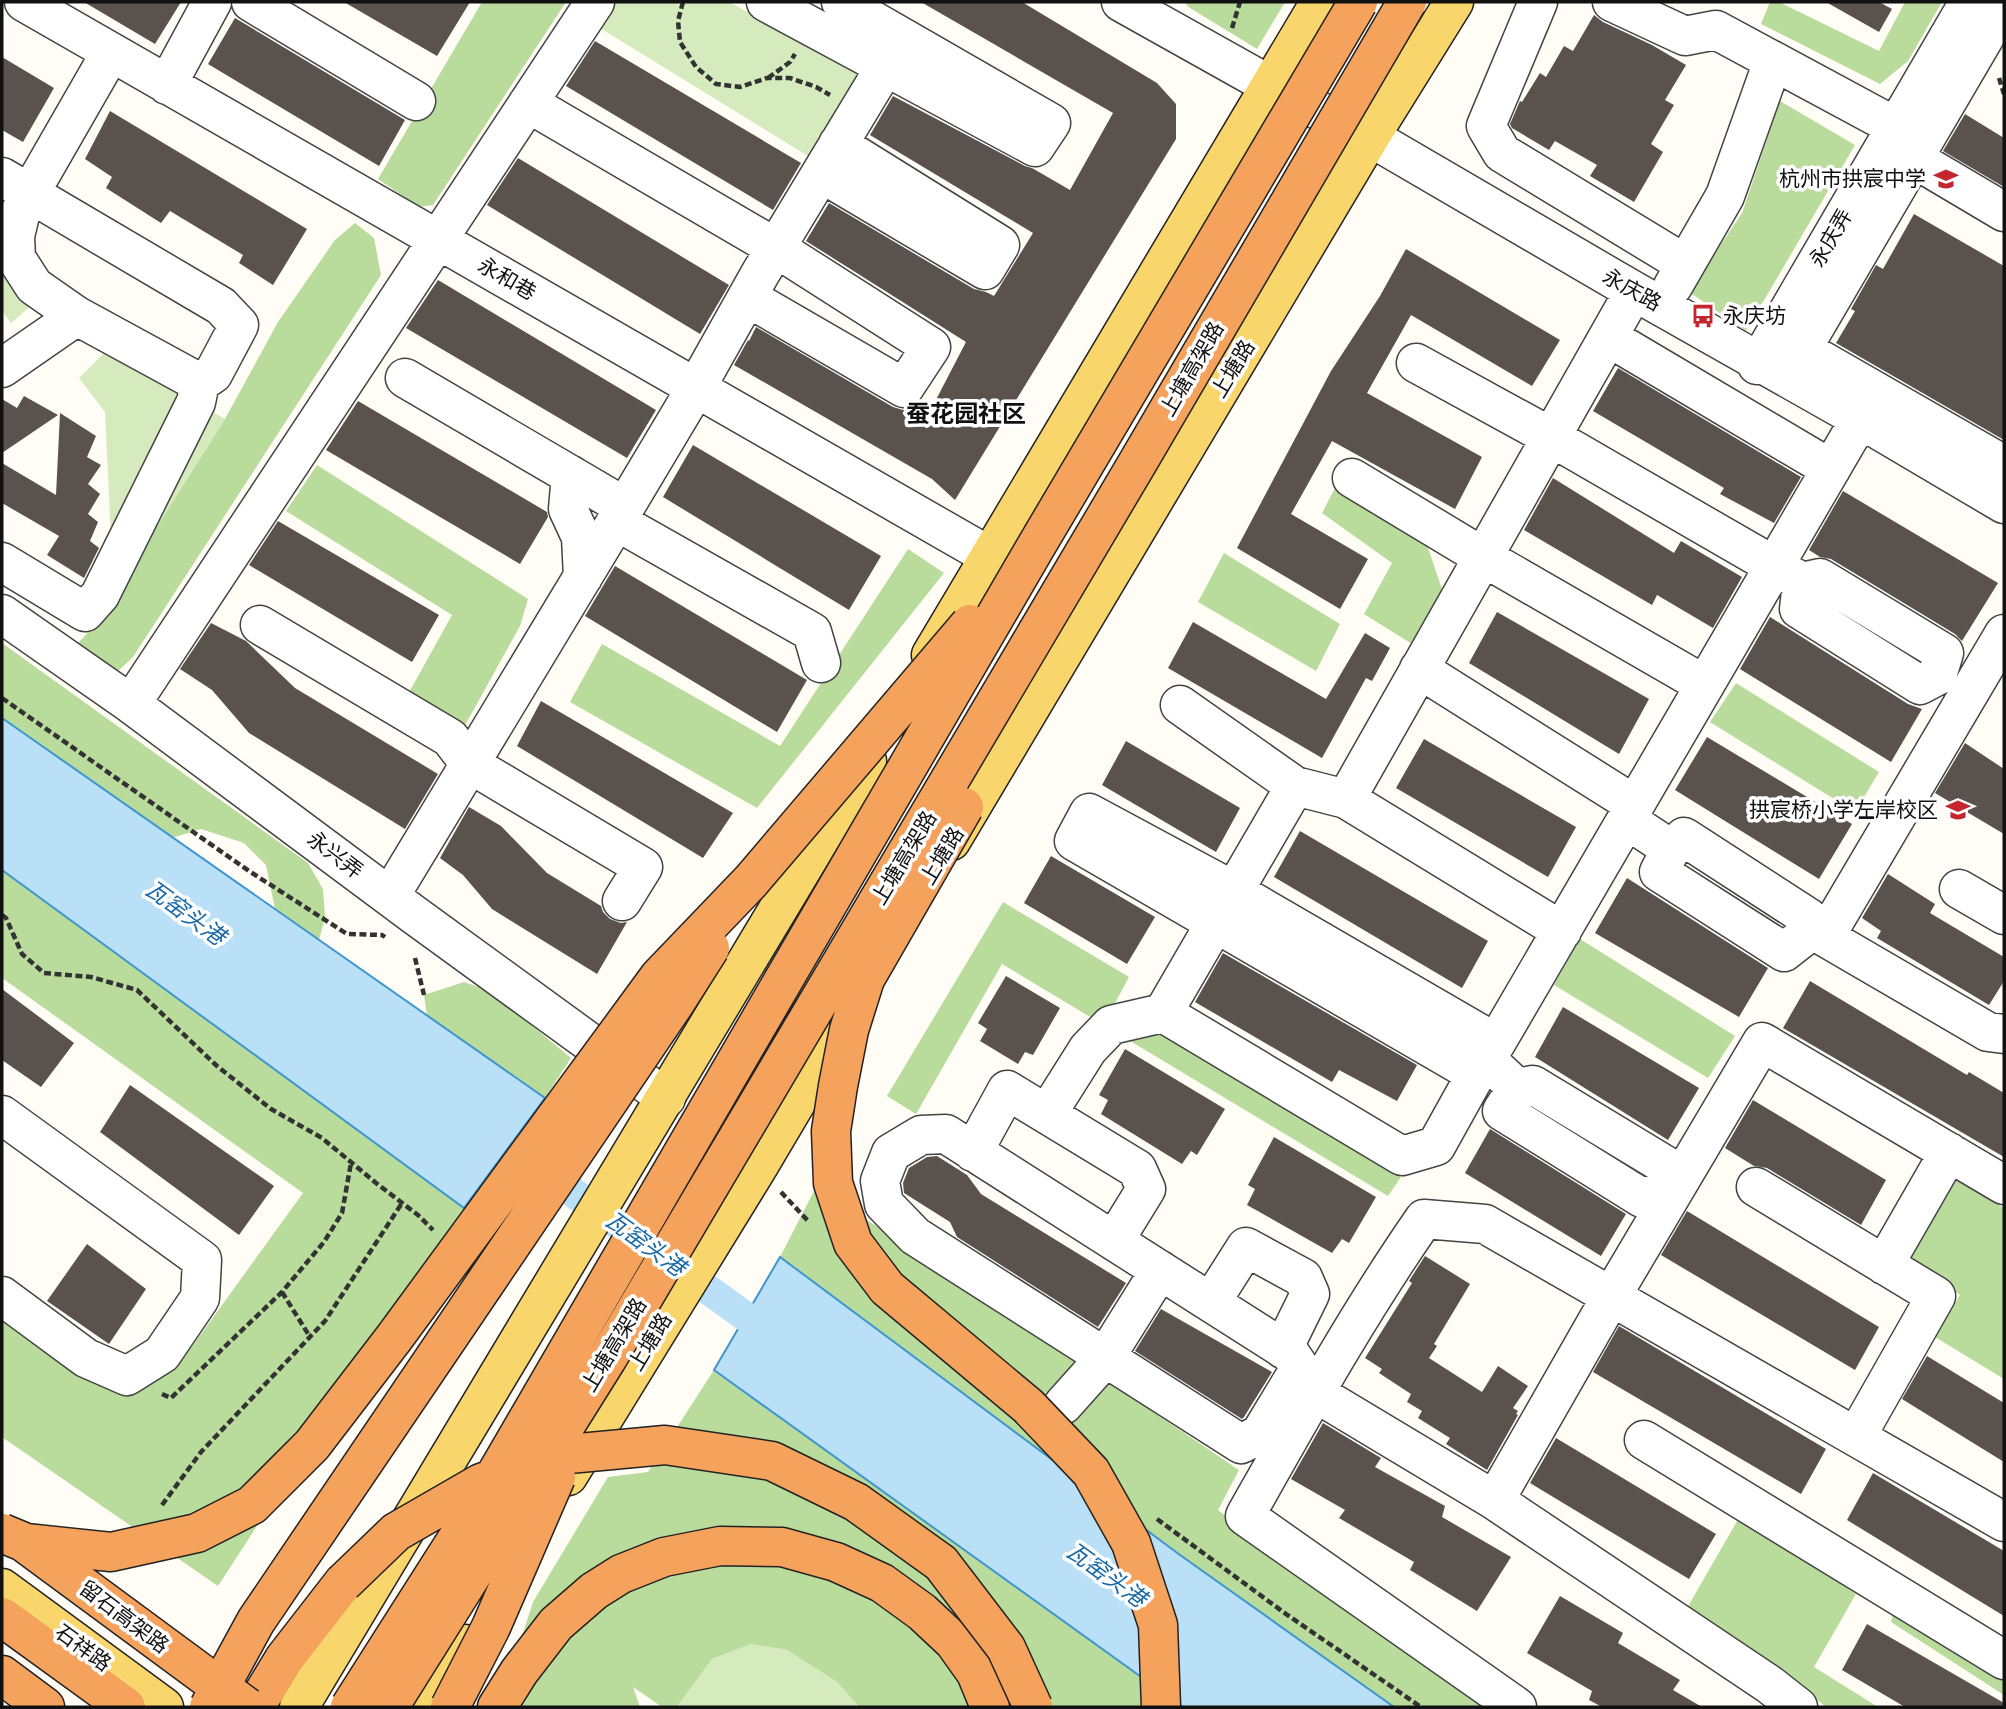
<svg xmlns="http://www.w3.org/2000/svg" width="2006" height="1709" font-family="'Roboto Serif','Noto Sans SC',serif">
  <style>
    .green { fill: #d5ebbd }
    .forest { fill: #b9dc9c }
    .water { fill: #b9e0f7; stroke: #3f96cf; stroke-width: 2 }
    .lines { fill: none; stroke-linecap: round; stroke-linejoin: round }
    .canal { stroke: #b9e0f7; stroke-width: 30 }
    .building { fill: #5a524d }
    .minor-casing { stroke: #444; stroke-width: 41 }
    .major-casing { stroke: #222; stroke-width: 41 }
    .highway-casing { stroke: #222; stroke-width: 41 }
    .path { stroke: #333; stroke-width: 4.5; stroke-dasharray: 7 3.5; stroke-linecap: butt }
    .minor { stroke: #fff; stroke-width: 38 }
    .major { stroke: #f9d66b; stroke-width: 38 }
    .highway { stroke: #f5a25d; stroke-width: 38 }
    .highway-bridge-casing { stroke: #222; stroke-width: 41; stroke-linecap: butt }
    .highway-bridge { stroke: #f5a25d; stroke-width: 38 }
    .labels { text-anchor: middle; dominant-baseline: central; stroke-width: 7; stroke-linejoin: round; paint-order: stroke }
    .poi-label { font-size: 21px; fill: #111; stroke: #fff; text-anchor: end }
    .street-label { font-size: 21px; fill: #111; stroke: #fff }
    .water-label { font-size: 23px; font-style: italic; fill: #1768a6; stroke: #fff }
    .quarter-label { font-size: 24px; font-weight: bold; fill: #111; stroke: #fff }
  </style>
  <rect width="100%" height="100%" fill="#fffdf5"/>
  <path class="green" d="M616 2H729L864 75 816 161 600 28Z
    M2 268 32 305 11 323 2 311Z
    M105 352 225 419 130 569 111 538 105 412 79 378Z
    M751 1644 787 1650 837 1682 859 1707H677L712 1659Z"/>
  <path class="forest" d="M482 2H566L433 205 419 207 378 179Z
    M1184 2H1285L1257 49 1190 8Z
    M1770 2H1779L1879 51 1905 2H1942L1908 61 1880 84 1761 24Z
    M1780 101 1855 145 1746 331 1689 292 1742 213Z
    M355 223 374 238 381 275 133 657 115 674 78 643 94 626 225 419 278 322 335 240Z
    M317 465 528 599 520 626 463 729 407 696 452 615 286 511Z
    M1335 488 1427 545 1442 589 1412 644 1364 614 1392 563 1322 513Z
    M908 549 944 573 757 808 570 702 602 644 780 746Z
    M1224 553 1340 624 1316 671 1198 602Z
    M2 643 308 863 323 889 325 917 319 940 275 909 266 865 244 843 201 829 172 838 2 718Z
    M1736 683 1879 772 1855 812 1710 722Z
    M2 870 464 1208 218 1586 2 1437V1308L117 1390 183 1359 303 1193 2 978Z
    M1003 902 1129 977 1115 1003 1401 1177 1388 1196 1002 964 916 1114 887 1096Z
    M1580 939 1735 1036 1708 1078 1554 985Z
    M464 982 490 991 571 1058 545 1098 427 1016 424 995Z
    M1956 1180 2004 1208V1379L1935 1337 1960 1295 1910 1260Z
    M815 1189 888 1233 1239 1470 1218 1510 1318 1588 1485 1707H1394L1180 1555 780 1257Z
    M714 1370 1182 1707H859L837 1682 787 1650 751 1644 712 1659 677 1707H662L633 1687 640 1707H499L533 1602 608 1477 648 1472Z
    M1740 1516 1856 1594 1814 1667 1878 1707H1826L1791 1679 1687 1608Z
    M1894 1609 2004 1679V1695L1891 1622Z"/>
  <path class="water" d="M2 718 545 1098 464 1208 2 870Z
    M780 1257 1180 1555 1394 1707H1183L714 1370Z"/>
  <g class="lines">
    <path class="canal" d="M539 1168 777 1339"/>
  </g>
  <path class="building" d="M84 2H181L155 44Z
    M344 2H470L437 56Z
    M921 2H1022L1157 83 1176 104V139L955 500 932 479 734 365 748 340 749 341 756 327 893 407 903 410 912 408 927 417 966 342 806 241 829 203 974 289 986 292 994 296 1033 233 870 135 893 96 1025 166 1032 168 1070 190 1113 113Z
    M1826 2H1879L1892 9 1879 32Z
    M1594 15 1603 22 1652 45 1686 65 1665 100 1674 105 1651 144 1663 152 1634 202 1590 176 1597 165 1555 141 1549 150 1512 128 1510 124 1520 101 1522 102 1540 73 1546 77 1564 46 1573 51Z
    M235 18 405 120 379 166 208 64Z
    M595 41 801 163 773 210 566 86Z
    M2 57 54 88 23 142 2 130Z
    M110 111 307 229 273 285 239 263 243 255 170 211 161 223 106 188 112 177 85 159Z
    M1965 114 2004 138V187L1943 151Z
    M518 158 729 285 700 334 487 205Z
    M1914 214 2004 266V440L1836 343 1855 311 1851 309 1876 265 1883 269Z
    M1406 249 1560 340 1532 386 1411 315 1367 393 1482 457 1455 509 1332 441 1291 514 1368 559 1340 609 1237 548 1331 371 1380 296Z
    M438 280 656 410 627 458 406 328Z
    M1618 368 1801 477 1774 523 1720 494 1724 488 1593 411Z
    M24 396 58 415 2 453V399L17 408Z
    M358 401 547 512 548 517 520 564 326 450Z
    M60 413 96 436 87 457 101 465 88 484 100 494 88 514 98 522 90 541 99 548 84 578 47 555 59 536 2 503V463L56 495Z
    M693 445 881 556 849 610 663 497Z
    M1553 478 1674 553 1681 541 1742 577 1713 628 1657 595 1652 605 1524 530Z
    M1843 491 1998 583 1962 641 1955 634 1831 559 1820 557 1809 550Z
    M278 521 439 615 412 662 249 565Z
    M615 566 807 680 777 732 585 616Z
    M1497 612 1649 699 1619 754 1469 663Z
    M1770 617 1908 704 1922 709 1891 762 1740 669Z
    M1193 622 1326 699 1365 633 1390 648 1372 681 1366 678 1322 758 1168 668Z
    M211 623 246 641 295 688 438 774 405 829 249 733 212 690 180 669Z
    M541 701 733 813 703 858 517 746Z
    M1707 737 1852 824 1819 879 1675 790Z
    M1424 739 1576 827 1548 877 1396 788Z
    M1126 741 1240 808 1216 852 1102 785Z
    M1965 743 2004 769V834L1935 793Z
    M469 807 501 826 547 873 601 906 603 912 610 919 621 923 627 922 597 974 492 909 463 875 440 858Z
    M1300 831 1488 941 1462 988 1274 877Z
    M1051 856 1155 917 1127 964 1024 903Z
    M1888 874 1935 904 1930 913 2004 957V981L1989 1005 1877 938 1881 931 1862 918Z
    M1627 878 1768 968 1739 1017 1595 933Z
    M1223 953 1417 1065 1397 1101 1339 1070 1332 1082 1195 1002Z
    M1006 976 1060 1008 1033 1055 1025 1052 1018 1064 980 1041 987 1029 978 1023Z
    M1810 981 1967 1075 1969 1072 2004 1093V1157L1783 1028Z
    M2 989 74 1043 41 1087 2 1060Z
    M1563 1007 1699 1088 1668 1140 1535 1057Z
    M1125 1049 1225 1109 1197 1155 1191 1151 1182 1164 1101 1114 1108 1100 1099 1095Z
    M130 1085 274 1186 239 1235 100 1132Z
    M1753 1100 1886 1180 1861 1225 1767 1168 1754 1166 1725 1148Z
    M1490 1129 1626 1214 1601 1256 1465 1173Z
    M1274 1137 1376 1197 1349 1243 1342 1239 1332 1253 1247 1205 1255 1189 1248 1185Z
    M937 1156 967 1175 981 1194 1126 1283 1098 1327 957 1237 950 1222 904 1193 903 1183 909 1168 927 1157Z
    M1687 1211 1879 1327 1855 1370 1661 1255Z
    M87 1244 146 1289 109 1344 47 1301Z
    M1425 1256 1470 1284 1434 1344 1437 1346 1429 1358 1482 1392 1498 1366 1528 1386 1513 1408 1518 1411 1516 1414 1518 1415 1487 1470 1446 1444 1450 1438 1418 1418 1422 1411 1407 1402 1411 1394 1379 1373 1382 1369 1365 1358 1412 1283 1409 1281Z
    M1161 1309 1272 1372 1244 1417 1242 1419 1135 1351Z
    M1619 1326 1826 1449 1801 1494 1593 1372Z
    M1927 1356 2004 1403V1462L1902 1399Z
    M1323 1423 1381 1458 1375 1467 1445 1506 1442 1517 1511 1557 1477 1611 1410 1570 1414 1562 1339 1518 1345 1510 1291 1479Z
    M1556 1438 1716 1534 1689 1579 1530 1483Z
    M1873 1473 2004 1551V1616L1847 1520Z
    M1560 1596 1623 1633 1618 1643 1680 1680 1673 1690 1702 1707H1602L1589 1700 1592 1691 1527 1653Z
    M1867 1624 2004 1703V1707H1905L1842 1670Z"/>
  <g class="lines">
    <g class="minor-casing">
      <path id="minor" d="M24 2 989 556
        M251 2 416 101
        M766 2 1035 147 1051 123 841 2
        M1121 2 1271 86 1370 137 1634 291 1860 419 2004 504
        M1538 2 1486 126 1502 153 1685 264
        M1612 2 1685 36 1716 30 1896 127
        M2004 4 1802 349 2004 465
        M111 52 22 207 15 236 16 258 34 286 77 316 200 383
        M167 85 212 2
        M528 103 776 248 931 347 904 388 747 297
        M1913 158 2004 212
        M821 173 985 270 1000 245 838 144
        M2 177 221 306 239 325 213 374 200 383 196 402 100 595 85 612 2 562
        M1673 286 1725 196 1773 61
        M1608 337 1831 469
        M1416 363 1551 437 1802 582 1820 578 1944 653 1937 676 1920 685 1799 609 1802 582
        M1757 365 1969 2
        M2 368 77 316
        M405 378 625 507
        M571 475 568 509 581 537 583 577
        M1352 478 1483 557 1705 685
        M616 521 812 632 821 663
        M2 614 131 704 413 914 666 1098
        M260 625 450 738 470 764 643 867 622 901
        M2004 634 1825 937 1988 1032 2004 1034
        M1419 669 1635 805
        M131 704 595 2
        M1180 705 1295 786 1346 799 1562 931
        M1295 786 1163 1013 1402 1156 1436 1146 1476 1074 1496 1043 1860 419
        M1346 799 1634 291
        M1627 820 1671 849 1659 872 1784 952 1807 934 1809 918 1684 837 1671 849
        M1959 889 2004 915
        M390 896 625 507 696 388 760 274 902 39
        M1486 1059 1517 1088 1533 1085 1670 1168 1662 1191 1642 1198 1502 1111 1517 1088
        M1476 1074 1074 841 1089 813 1234 891 1496 1043
        M1047 1114 1088 1049 1111 1025 1163 1013
        M2 1115 202 1260 200 1298 162 1354 127 1376 86 1358 2 1296
        M946 1134 1290 1353 1300 1368 1260 1434 1241 1444 915 1236 884 1204 880 1181 891 1153 921 1135Z
        M973 1152 1007 1090 1137 1169 1146 1189 1114 1241
        M1756 1187 1936 1296 1856 1437
        M1884 1265 1949 1152
        M1211 1302 1246 1247 1303 1278 1310 1294 1283 1349
        M1314 1392 1494 1500 1770 1685 1798 1707
        M1063 1405 1105 1358 1160 1270
        M1644 1440 2004 1660
        M1495 1500 1611 1297 1762 1042 2004 1185
        M1517 1707 1245 1516C1302 1415 1358 1314 1424 1219L1485 1224 2004 1522"/>
    </g>
    <g class="major-casing">
      <path id="major" d="M931 655 1320 2
        M951 841 1370 137 1454 2
        M568 1476 758 1167 851 1010
        M2 1588 164 1707
        M299 1707 867 761
        M426 1707 465 1644"/>
    </g>
    <g class="highway-casing">
      <path id="highway" d="M2 1617 126 1707
        M2 1675 45 1707
        M255 1707 284 1659 343 1583
        M497 1707 519 1672 556 1624 594 1591 621 1574 664 1557 720 1546 782 1547 836 1562 882 1583 922 1612 954 1642 976 1673 990 1707"/>
    </g>
    <path class="path" d="M683 2 678 21 680 42 696 67 716 84 740 87 767 78H790L816 87 830 95
      M1232 28 1240 2
      M768 78 790 62 795 54
      M1999 78 2004 94
      M2 698 249 871 347 934 382 935 385 937
      M2 915 6 918 22 954 44 973 91 977 137 990 217 1066 271 1109 322 1138 376 1183 418 1215 433 1230
      M415 958 424 995
      M781 1192 809 1222
      M282 1292 310 1337
      M162 1394 171 1398 282 1292 324 1242 342 1213 351 1163
      M162 1505 201 1452 325 1321 402 1203
      M1157 1519 1286 1614 1421 1707"/>
    <use href="#minor" class="minor"/>
    <use href="#major" class="major"/>
    <use href="#highway" class="highway"/>
    <g class="highway-bridge-casing">
      <path id="highway-bridge" d="M964 807 865 979 849 1030 838 1086 831 1131 833 1183 853 1243 887 1288 1028 1406 1091 1472 1131 1543 1158 1625 1161 1707
        M2 1533 26 1543 111 1552 197 1533 252 1505 312 1445 394 1338 659 977 751 881 970 624
        M26 1544 247 1707
        M343 1583 396 1532 481 1483 558 1455 665 1445 772 1461 856 1502 941 1563 1006 1648 1033 1707
        M209 1707 256 1621 675 1003 710 948
        M350 1707 471 1517 1035 548 1358 2
        M389 1707 607 1359 1138 462 1407 2
        M450 1707 491 1627 556 1477"/>
    </g>
    <use href="#highway-bridge" class="highway-bridge"/>
  </g>
  <defs>
    <g id="school-bare" transform="scale(1.89)"><path d="M0-5L7-2L0 1L-7-2ZM-4 1L0 2.5L4 1V4Q0 6-4 4Z" fill="#c4262e" stroke="#fff" stroke-width="2.5" paint-order="stroke"/></g>
    <g id="bus-bare" transform="scale(1.89)"><path d="M-5-6H5V4H4V6H2V4H-2V6H-4V4H-5ZM-3.5-4V0h7V-4ZM-3.5 1.2v1.5H-2V1.2ZM2 1.2v1.5H3.5V1.2Z" fill="#c4262e" stroke="#fff" stroke-width="2.5" paint-order="stroke"/></g>
  </defs>
  <g fill-rule="evenodd">
    <use href="#school-bare" x="1946" y="179"/>
    <use href="#bus-bare" x="1703" y="316"/>
    <use href="#school-bare" x="1958" y="810"/>
  </g>
  <g class="labels">
    <g class="poi-label">
      <text x="1926" y="179">杭州市拱宸中学</text>
      <text x="1723" y="316" text-anchor="start">永庆坊</text>
      <text x="1938" y="810">拱宸桥小学左岸校区</text>
    </g>
    <g class="street-label">
      <text transform="translate(1831 238) rotate(-60)">永庆弄</text>
      <text transform="translate(507 279) rotate(30)">永和巷</text>
      <text transform="translate(1632 290) rotate(29)">永庆路</text>
      <text transform="translate(1192 369) rotate(-60)">上塘高架路</text>
      <text transform="translate(1233 369) rotate(-59)">上塘路</text>
      <text transform="translate(335 855) rotate(37)">永兴弄</text>
      <text transform="translate(942 856) rotate(-59)">上塘路</text>
      <text transform="translate(904 858) rotate(-59)">上塘高架路</text>
      <text transform="translate(650 1342) rotate(-59)">上塘路</text>
      <text transform="translate(614 1345) rotate(-59)">上塘高架路</text>
      <text transform="translate(124 1617) rotate(37)">留石高架路</text>
      <text transform="translate(83 1648) rotate(36)">石祥路</text>
    </g>
    <g class="water-label">
      <text transform="translate(185 913) rotate(36)">瓦窑头港</text>
      <text transform="translate(645 1244) rotate(36)">瓦窑头港</text>
      <text transform="translate(1106 1575) rotate(36)">瓦窑头港</text>
    </g>
    <g class="quarter-label">
      <text x="966" y="414">蚕花园社区</text>
    </g>
  </g>
  <rect width="2006" height="1709" fill="none" stroke="#111111" stroke-width="7"/>
</svg>
